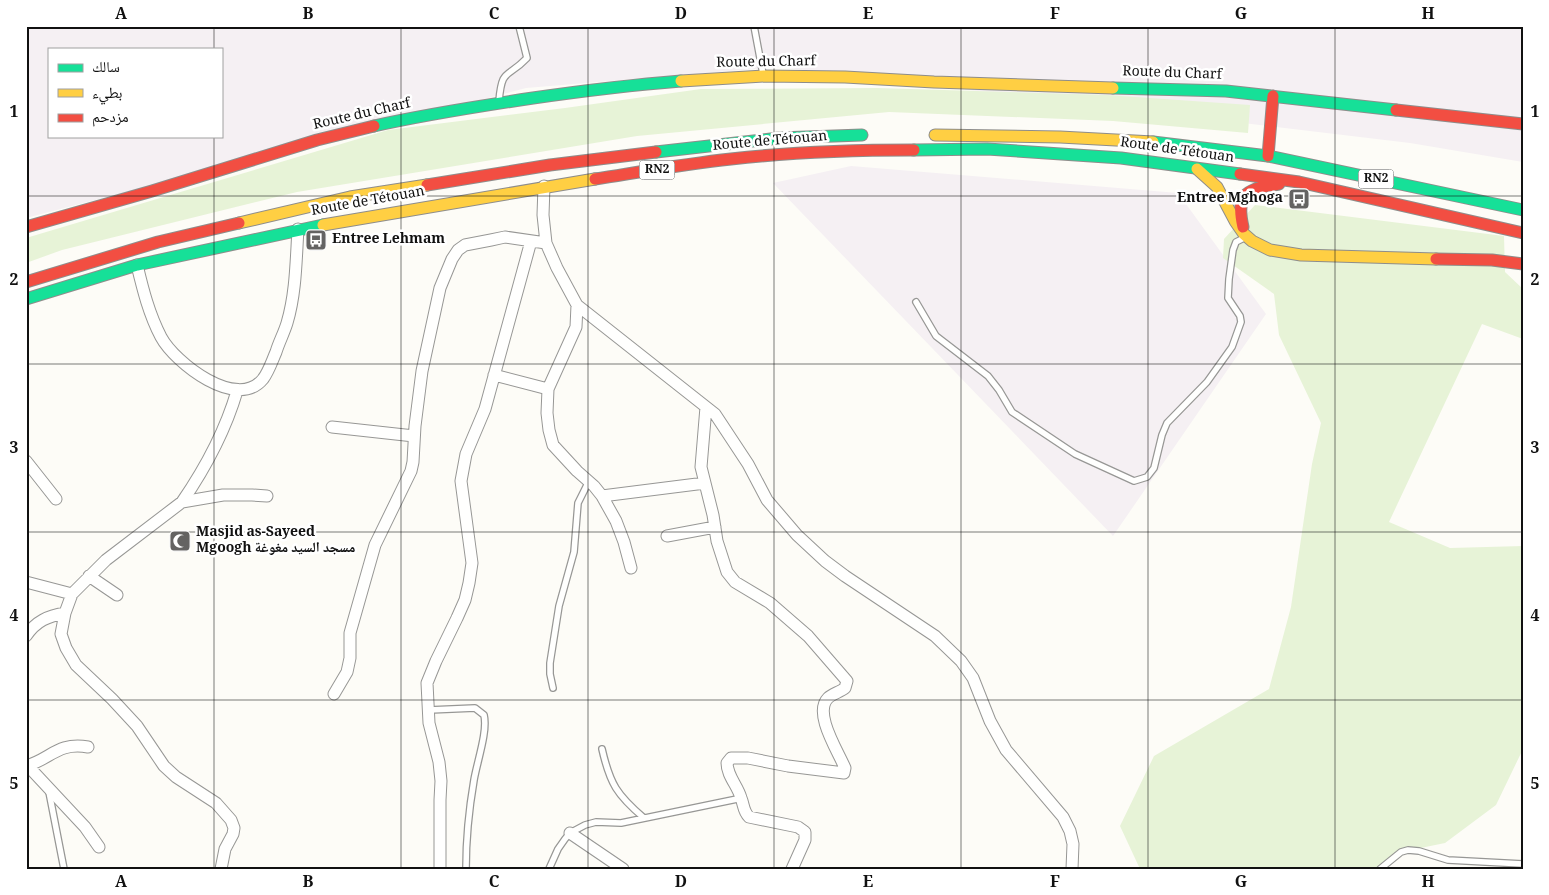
<svg xmlns="http://www.w3.org/2000/svg" width="1549" height="895" font-family="Georgia,'Noto Naskh Arabic',serif">
  <style>
    .industrial { fill: #f5f0f3; fill-rule: evenodd }
    .green { fill: #e7f3d7 }
    .lines { fill: none; stroke-linecap: round; stroke-linejoin: round }
    .lane-casing { stroke: #979795; stroke-width: 8 }
    .street-casing { stroke: #979795; stroke-width: 13 }
    .fast-casing { stroke: #8e8d8b; stroke-width: 13 }
    .slow-casing { stroke: #8e8d8b; stroke-width: 13 }
    .jam-casing { stroke: #8e8d8b; stroke-width: 13 }
    .lane { stroke: #fffffe; stroke-width: 5.5 }
    .street { stroke: #fffffe; stroke-width: 11 }
    .fast { stroke: #16e098; stroke-width: 11 }
    .slow { stroke: #ffcf43; stroke-width: 11 }
    .jam { stroke: #f24e42; stroke-width: 11 }
    .grid { fill: none; stroke: #111; stroke-width: 1; stroke-opacity: 0.55 }
    .labels { text-anchor: middle; dominant-baseline: central; stroke-width: 5; stroke-linejoin: round; paint-order: stroke }
    .shield { fill: #fff; stroke: #585858; stroke-width: 1 }
    .shield-label { font-size: 12px; font-weight: bold; fill: #111 }
    .street-label { font-size: 14px; fill: #111; stroke: #fff }
    .poi-label { font-size: 14px; font-weight: bold; fill: #111; stroke: #fff; text-anchor: start }
    .neatline { fill: none; stroke: #111; stroke-width: 2 }
    .grid-label { font-size: 16px; text-anchor: middle; font-weight: bold; fill: #111 }
  </style>
  <rect width="100%" height="100%" fill="#fdfcf7"/>
  <path class="industrial" d="M26 26H1520L1523 43V162L1410 143 779 67 526 88 26 218ZM49 49H221V136H49Z
    M851 166 1178 193 1266 314 1113 536 773 183Z"/>
  <path class="green" d="M877 88 1107 95 1250 105 1248 133 1113 121 889 112 637 136 297 192 62 250 26 263V238L388 130 565 108 701 89Z
    M1255 205 1504 236 1505 272 1523 289V339L1482 324 1389 522 1450 548 1523 546V749L1496 805 1445 843 1401 852 1377 869H1140L1120 826 1154 756 1269 689 1291 607 1312 464 1321 423 1279 335 1274 294 1223 258 1224 239Z"/>
  <g class="lines">
    <g class="lane-casing">
      <path id="lane" d="M754 26 763 74
        M499 101C502 67 507 79 527 58L519 26
        M916 302 936 336 988 376 999 390 1012 412 1075 454 1134 481 1147 477 1154 468 1162 435 1167 423 1207 382 1232 347 1241 322 1240 316 1228 298 1229 279 1233 250 1236 242 1246 237
        M553 688 550 674V663L559 606 574 552 578 503 589 481
        M429 710 475 708 484 715C488 731 477 762 474 780 469 809 466 839 466 869
        M602 749C610 784 617 795 644 818
        M49 792 64 869
        M549 869 558 849 565 839 570 833 585 825 596 822 621 823 742 798
        M1380 869 1401 852 1408 850 1419 851 1448 860 1523 864"/>
    </g>
    <g class="street-casing">
      <path id="street" d="M546 243 557 268 577 305 576 327 548 389 547 413 549 430 553 445 577 471 594 486 602 496 616 521 624 542 631 568
        M137 265C143 290 149 314 161 337 175 363 237 411 263 379 269 371 272 361 276 352 279 342 284 333 287 323 296 293 296 260 298 229
        M577 305 715 414 748 464 767 500 797 535 825 561 845 576 935 636 961 661 973 678 990 721 1006 750 1063 817 1070 831 1073 844 1072 869
        M494 375 548 389
        M706 407 701 467 713 515 717 541 727 572 735 582 770 603 808 636 847 681 845 688C840 692 832 694 828 698 813 713 838 751 845 768L844 773 788 766 748 758H731L727 763C727 776 738 786 741 798 744 805 743 811 749 817L798 827 805 832V840L792 869
        M332 427 414 436
        M26 461 56 499
        M602 496 705 483
        M182 502C206 467 225 432 237 391
        M667 536 715 527
        M89 576 117 595
        M26 582 72 594 65 613 61 634 66 648 76 665 112 699 137 726 164 766 176 777 216 803 231 820 234 828 233 834 225 849 221 869
        M72 594 106 560 182 502 223 495H252L267 496
        M26 636C36 621 48 616 65 613
        M334 694 347 672 350 658V633L375 545 411 471 413 462 415 426 422 371 440 288 452 259 458 250 465 245 491 240 505 237 546 243 543 215 544 186
        M26 766C51 759 57 742 88 747
        M28 766 85 827 99 847
        M570 833 623 869
        M440 869V800L441 781 439 762 429 723 427 683 436 661 457 618 465 600 469 583 472 563 461 481 466 454 485 409 531 241"/>
    </g>
    <g class="fast-casing">
      <path id="fast" d="M1113 88 1226 91 1396 110
        M374 126C427 114 480 106 533 98 582 91 631 85 681 81
        M1153 142 1268 156 1523 210
        M914 150 987 149 1121 158 1240 174
        M656 152 779 138 862 135
        M26 299 137 265 323 225"/>
    </g>
    <g class="slow-casing">
      <path id="slow" d="M681 81 764 76 845 77 934 82 1113 88
        M935 135 1060 137 1153 142
        M1197 169 1217 187 1235 221 1244 234 1252 241 1270 250 1301 255 1436 259
        M239 223 350 197 427 185
        M323 225 595 179"/>
    </g>
    <g class="jam-casing">
      <path id="jam" d="M1396 110 1523 124
        M1268 156 1273 96
        M1240 174 1299 182 1523 233
        M595 179C640 172 685 164 731 159 792 152 852 150 914 150
        M427 185 550 165 656 152
        M26 227 152 191 317 140 374 126
        M1243 227C1235 192 1248 189 1279 184
        M1436 259 1492 260 1523 264
        M26 282 158 242 239 223"/>
    </g>
    <use href="#lane" class="lane"/>
    <use href="#street" class="street"/>
    <use href="#fast" class="fast"/>
    <use href="#slow" class="slow"/>
    <use href="#jam" class="jam"/>
  </g>
  <path class="grid" d="M214 26V49M401 26V869M588 26V869M774 26V869M961 26V869M1148 26V869M1335 26V869M214 136V869M26 196H1523M26 364H1523M26 532H1523M26 700H1523"/>
  <defs>
    <g id="bus-square" transform="scale(1.125)"><rect x="-9" y="-9" width="18" height="18" rx="4" fill="#646362" stroke="#fff"/><path d="M-5-6H5V4H4V6H2V4H-2V6H-4V4H-5ZM-3.5-4V0h7V-4ZM-3.5 1.2v1.5H-2V1.2ZM2 1.2v1.5H3.5V1.2Z" fill="#fff"/></g>
    <g id="mosque-square" transform="scale(1.125)"><rect x="-9" y="-9" width="18" height="18" rx="4" fill="#646362" stroke="#fff"/><path d="M3.5-4.9A6 6 0 1 0 3.5 4.9A5 5 0 1 1 3.5-4.9Z" fill="#fff"/></g>
  </defs>
  <g fill-rule="evenodd">
    <use href="#bus-square" x="1299" y="199"/>
    <use href="#bus-square" x="316" y="240"/>
    <use href="#mosque-square" x="180" y="541"/>
  </g>
  <g class="labels">
    <g class="shield">
      <rect x="639.5" y="160.5" width="35" height="19" rx="4"/>
      <rect x="1358.5" y="169.5" width="35" height="19" rx="4"/>
    </g>
    <g class="shield-label">
      <text x="657" y="170">RN2</text>
      <text x="1376" y="179">RN2</text>
    </g>
    <g class="street-label">
      <text transform="translate(766 63) rotate(-1)">Route du Charf</text>
      <text transform="translate(1172 74) rotate(2)">Route du Charf</text>
      <text transform="translate(362 115) rotate(-13)">Route du Charf</text>
      <text transform="translate(770 142) rotate(-5)">Route de Tétouan</text>
      <text transform="translate(1177 151) rotate(8)">Route de Tétouan</text>
      <text transform="translate(368 202) rotate(-10)">Route de Tétouan</text>
    </g>
    <g class="poi-label">
      <text x="1283" y="199" text-anchor="end">Entree Mghoga</text>
      <text x="332" y="240">Entree Lehmam</text>
      <text x="196" y="533">Masjid as-Sayeed<tspan x="196" dy="16">Mgoogh مسجد السيد مغوغة</tspan></text>
    </g>
  </g>
  <rect width="1549" height="895" fill="none" stroke="#ffffff" stroke-width="55"/>
  <rect x="48" y="48" width="175" height="90" fill="#ffffff" stroke="#a0a0a0"/>
  <rect x="58" y="64" width="25" height="8" fill="#16e098" stroke="#a0a0a0"/>
  <text x="92" y="72" font-size="15" fill="#111111">سالك</text>
  <rect x="58" y="89" width="25" height="8" fill="#ffcf43" stroke="#a0a0a0"/>
  <text x="92" y="98" font-size="15" fill="#111111">بطيء</text>
  <rect x="58" y="114" width="25" height="8" fill="#f24e42" stroke="#a0a0a0"/>
  <text x="92" y="122" font-size="15" fill="#111111">مزدحم</text>
  <rect x="28" y="28" width="1494" height="840" class="neatline"/>
  <g class="grid-label">
    <text x="121" y="19">A</text>
    <text x="308" y="19">B</text>
    <text x="494" y="19">C</text>
    <text x="681" y="19">D</text>
    <text x="868" y="19">E</text>
    <text x="1055" y="19">F</text>
    <text x="1241" y="19">G</text>
    <text x="1428" y="19">H</text>
    <text x="14" y="117">1</text>
    <text x="1535" y="117">1</text>
    <text x="14" y="285">2</text>
    <text x="1535" y="285">2</text>
    <text x="14" y="453">3</text>
    <text x="1535" y="453">3</text>
    <text x="14" y="621">4</text>
    <text x="1535" y="621">4</text>
    <text x="14" y="789">5</text>
    <text x="1535" y="789">5</text>
    <text x="121" y="887">A</text>
    <text x="308" y="887">B</text>
    <text x="494" y="887">C</text>
    <text x="681" y="887">D</text>
    <text x="868" y="887">E</text>
    <text x="1055" y="887">F</text>
    <text x="1241" y="887">G</text>
    <text x="1428" y="887">H</text>
  </g>
</svg>
